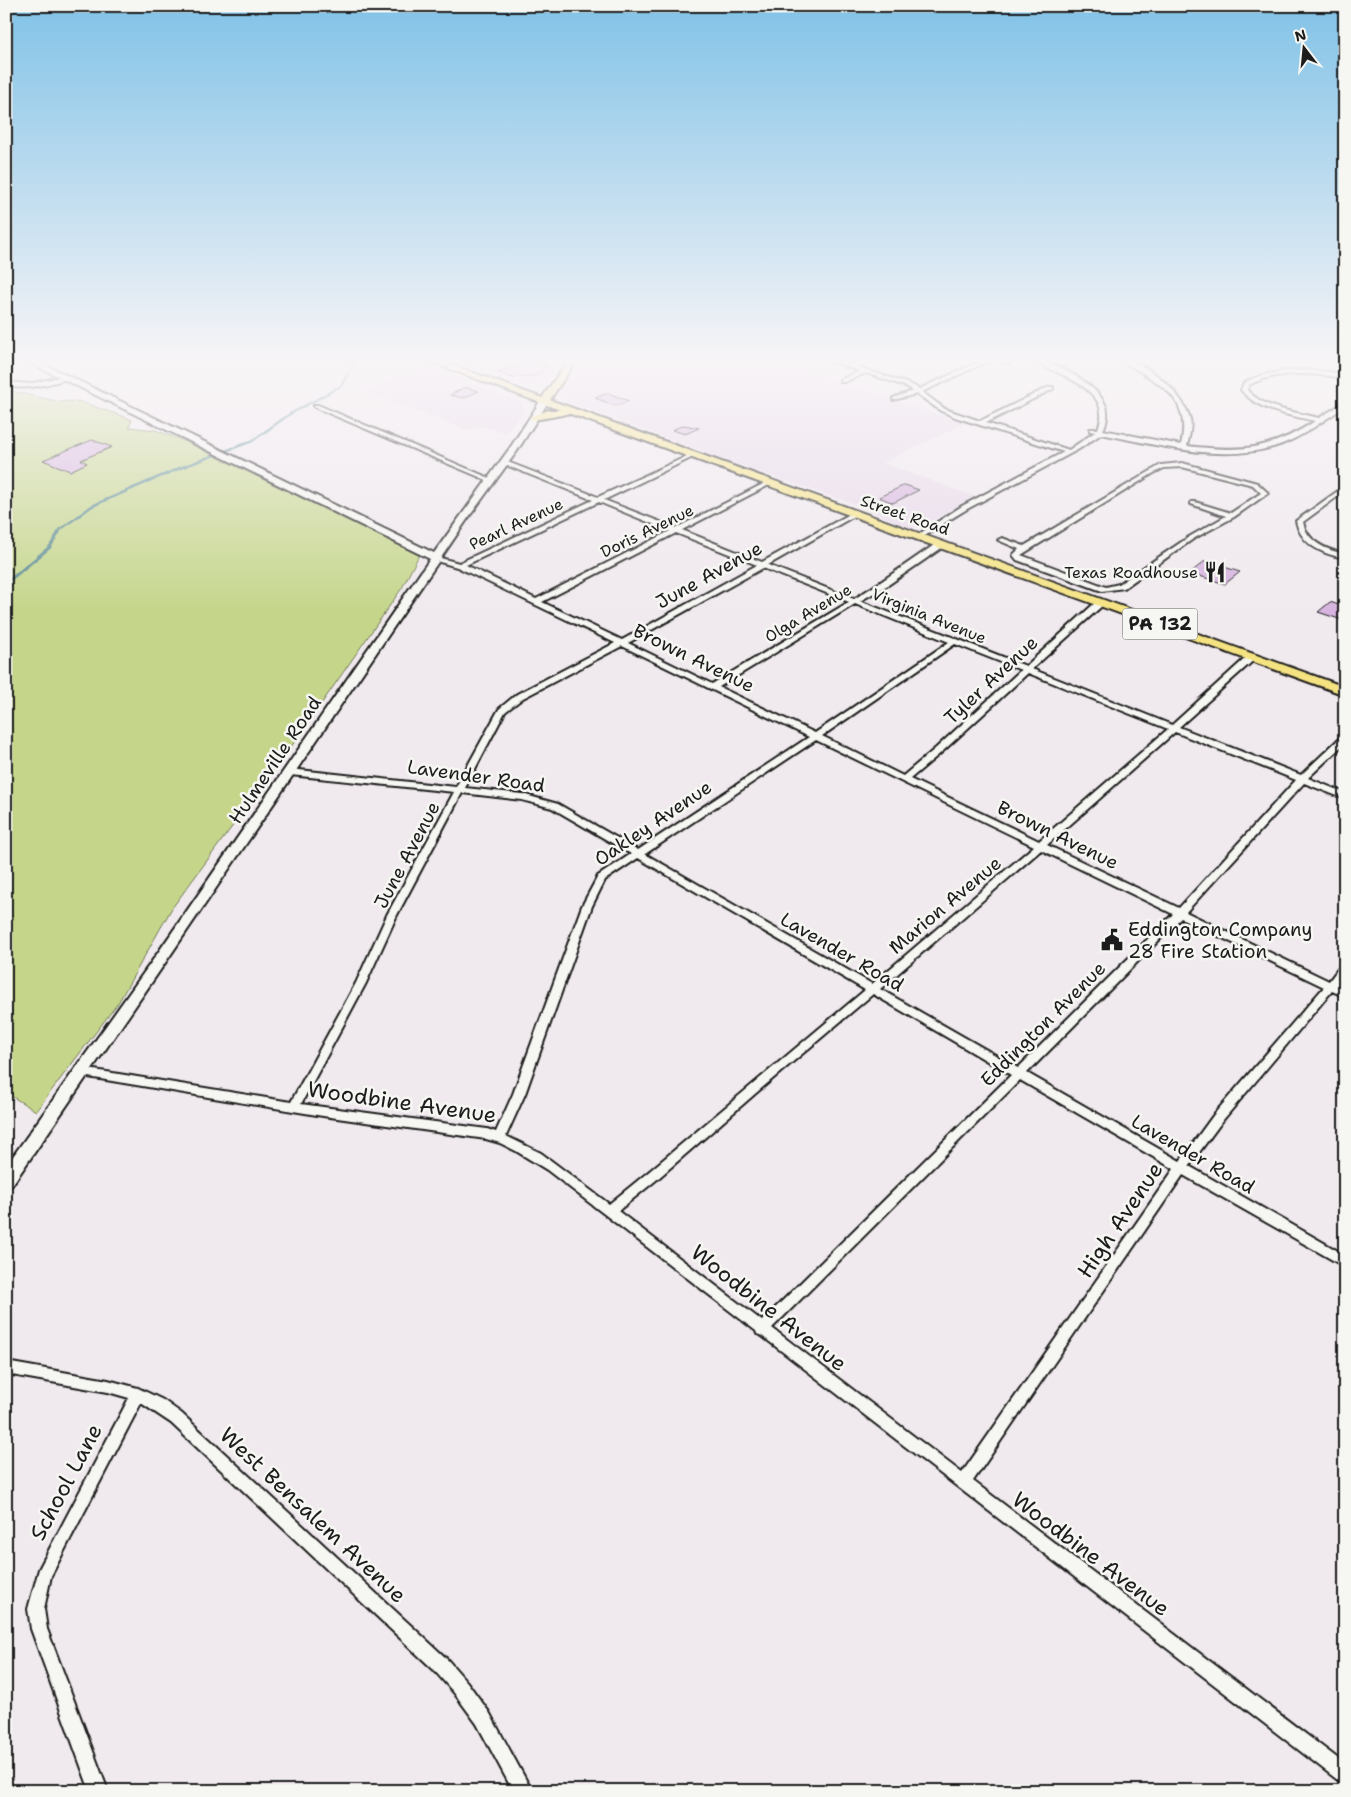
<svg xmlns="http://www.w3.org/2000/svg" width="1351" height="1797" font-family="'Shantell Sans',sans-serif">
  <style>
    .built { fill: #e8d9ea }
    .green { fill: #c5d68b; stroke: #707954 }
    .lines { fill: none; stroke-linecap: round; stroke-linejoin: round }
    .stream-far1 { stroke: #5d8c95; stroke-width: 2.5 }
    .stream { stroke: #5d8c95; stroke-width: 3 }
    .building { fill: #d6b4df; stroke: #1c1c1c }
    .street-casing { stroke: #1c1c1c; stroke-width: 4 }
    .secondary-casing { stroke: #1c1c1c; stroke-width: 4 }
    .primary-casing { stroke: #1c1c1c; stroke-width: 4 }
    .street { fill: #f6f6f2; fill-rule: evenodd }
    .secondary { fill: #f6f6f2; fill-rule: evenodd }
    .primary { fill: #f5e382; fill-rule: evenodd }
    .labels { text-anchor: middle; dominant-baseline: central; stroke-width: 5; stroke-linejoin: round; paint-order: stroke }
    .far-street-label { font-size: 16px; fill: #1c1c1c; stroke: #f6f6f2 }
    .far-poi-label { font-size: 16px; fill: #1c1c1c; stroke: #f6f6f2; text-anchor: end }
    .shield { fill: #f6f6f2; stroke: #5d5d5c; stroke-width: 1 }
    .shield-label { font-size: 18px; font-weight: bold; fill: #1c1c1c }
    .street-label { font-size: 19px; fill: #1c1c1c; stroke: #f6f6f2 }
    .poi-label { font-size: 19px; fill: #1c1c1c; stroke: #f6f6f2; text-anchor: start }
    .near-street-label { font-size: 22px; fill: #1c1c1c; stroke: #f6f6f2 }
  </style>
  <rect width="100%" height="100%" fill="#f0e9ee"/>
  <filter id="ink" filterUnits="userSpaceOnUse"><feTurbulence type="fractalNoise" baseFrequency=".02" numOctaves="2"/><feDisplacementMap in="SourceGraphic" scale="10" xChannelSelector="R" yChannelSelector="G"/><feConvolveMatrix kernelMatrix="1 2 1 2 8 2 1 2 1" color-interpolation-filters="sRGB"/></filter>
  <g filter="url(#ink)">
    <path class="built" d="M216 359H288L248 372Z
      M561 359 550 378 544 382 521 386 456 363 452 360Z
      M582 359H765L795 367 966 423 882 463 975 497 921 527H911L886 518 872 510 739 465 562 400 557 393Z
      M425 366 523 402 525 411 505 432 480 426 466 430 363 391Z"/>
    <path class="green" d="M6 390 60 402 78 401 125 417 132 420 129 427 155 430 184 441 419 555 402 588 296 740 172 908 118 1003 36 1111 6 1093Z"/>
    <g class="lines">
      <path class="stream-far1" d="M58 533 61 529 92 506 180 468 252 441 290 414 341 386 356 359"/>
      <path class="stream" d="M6 583 50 547 59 532"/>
    </g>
    <path class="building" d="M528 361 548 363 538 375 513 378 498 373Z
      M465 387 479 391 464 398 450 395Z
      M608 393 629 401 616 406 595 398Z
      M684 425 699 428 685 434 672 430Z
      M92 440 112 447 81 460 87 463 70 471 43 460Z
      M905 485 919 490 893 503 879 497Z
      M1205 561 1240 572 1225 584 1190 573Z
      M1330 602 1345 607V621L1318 612Z"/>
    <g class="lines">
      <g class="street-casing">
        <path id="street" d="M825 359H835L851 365 863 359H872L857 367 912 385 919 389 985 359H993L922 392 945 409 980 421 1049 387H1053V389L986 423 1069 450 1095 432 1090 431V429H1098C1099 425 1101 421 1101 418 1105 386 1050 371 1029 359 1052 359 1095 383 1105 404 1109 413 1107 422 1103 430L1181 445C1193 394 1155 382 1119 359 1145 359 1184 394 1190 419 1192 428 1189 437 1187 446 1240 452 1270 451 1315 421 1290 415 1258 411 1241 390L1244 383C1273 367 1313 369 1345 374V378C1315 373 1276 370 1249 385L1247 390C1264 409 1295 412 1319 418L1345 402V407C1324 419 1305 436 1282 444 1225 465 1159 445 1101 434L1079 449 967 509 918 539 916 538V536L962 506 1064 452 955 417 941 411 917 394 893 400V398L913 391 908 387 866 373 844 382H840V380L860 371Z
          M997 359H1006L1011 362 1008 364Z
          M64 376 66 377V379C46 385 27 390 6 386V382L29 384Z
          M314 405H318L494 480 489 481 314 407Z
          M690 455 695 456 604 500 676 528 767 482H771V484L682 530 762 562 852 513H856V515L768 565 854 599 882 581 937 543H943V547L888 585 860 601 1026 666 1097 601H1103V605L1032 669 1172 725 1249 655H1252L1256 657 1255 659 1179 727 1301 775 1342 736 1345 735V743L1308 778 1345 793V799L1304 783 1186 912 1329 981 1341 965 1345 964V976L1338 985 1345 988V997L1332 991 1223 1120 1189 1166 1345 1255V1267L1183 1175 973 1481 1345 1764V1783L1339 1781 762 1336 757 1334 756 1331 547 1170 516 1151 500 1143 486 1139 323 1116 82 1076 78 1075 76 1072 78 1069 82 1068 291 1102 356 983 387 915 454 792 290 775 286 772 290 769 456 787 499 709 517 694 615 643 457 567 433 560V556L459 563 593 500 501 463V461H505L598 497ZM599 502 670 531 536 599 466 565ZM676 533 757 565 622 640 542 602ZM763 568 849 602 712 684 628 643ZM855 604 949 642 815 733 719 687ZM955 644 1021 670 936 748 903 776 822 736ZM622 646 809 737 638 850 558 804 522 794 465 788 505 712 523 698ZM1028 673 1168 729 1039 841 910 779 942 752ZM1175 732 1296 780 1179 908 1047 845ZM816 740 1034 846 872 984 645 854ZM462 793 522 800 552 808 631 854 598 876 582 906 513 1094 496 1132 487 1129 301 1104 366 983 397 915ZM1041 850 1173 914 1018 1068 880 989ZM638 858 865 990 646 1174 609 1204 541 1153 506 1136 525 1094 592 906 605 880ZM1181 918 1324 987 1215 1113 1180 1161 1027 1073ZM873 994 1011 1075 762 1321 618 1211 655 1181 756 1093ZM1020 1080 1174 1169 962 1473 772 1328Z
          M1182 463 1257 483 1268 493 1234 517 1193 539 1124 588 1102 591 1017 560 1013 555 1019 549 998 540 1002 538 1024 546 1161 465ZM1182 467 1253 485 1261 493 1231 513 1195 502H1191V504L1226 516 1189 537 1119 584 1106 587 1021 555 1152 474 1164 468Z
          M1345 486V491L1303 522C1307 542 1326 550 1345 554V558C1322 554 1301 545 1296 521Z
          M6 1362 108 1380 138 1388 163 1400 181 1413 446 1658 467 1682 489 1712 532 1791H513L477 1724 455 1694 434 1670 171 1423 141 1403 51 1576 44 1609 47 1629 108 1791H90L31 1629 28 1609 39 1569 129 1398 108 1392 6 1374Z"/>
      </g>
      <g class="secondary-casing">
        <path id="secondary" d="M22 359H33L434 553 510 448 541 400 548 402 517 451 466 521 165 963 12 1185 6 1187V1166L155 957 430 559Z"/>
      </g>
      <g class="primary-casing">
        <path id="primary" d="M423 359H436L542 398 569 359H577L550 400 1345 687V695L568 413C566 415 534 420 531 420V416L549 410H560Z"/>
      </g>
      <use href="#street" class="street"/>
      <use href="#secondary" class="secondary"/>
      <use href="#primary" class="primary"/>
    </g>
  </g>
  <linearGradient id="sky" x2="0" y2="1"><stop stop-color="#81c2e7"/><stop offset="0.59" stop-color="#f8f5f7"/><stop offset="1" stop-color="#f8f5f7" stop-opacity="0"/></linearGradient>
  <rect width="1351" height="611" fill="url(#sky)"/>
  <defs>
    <g id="restaurant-bare" transform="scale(1.725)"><path d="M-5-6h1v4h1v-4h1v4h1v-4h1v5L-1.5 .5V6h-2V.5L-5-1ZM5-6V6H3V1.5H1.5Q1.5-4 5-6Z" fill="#1c1c1c" stroke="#f6f6f2" stroke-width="2.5" paint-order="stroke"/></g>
    <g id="civic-bare" transform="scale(1.725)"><path d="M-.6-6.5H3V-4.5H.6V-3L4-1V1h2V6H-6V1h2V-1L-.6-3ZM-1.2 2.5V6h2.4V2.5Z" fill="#1c1c1c" stroke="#f6f6f2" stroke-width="2.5" paint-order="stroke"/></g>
  </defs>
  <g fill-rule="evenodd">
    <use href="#restaurant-bare" x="1215" y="572"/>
    <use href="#civic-bare" x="1112" y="940"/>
  </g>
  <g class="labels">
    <g class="far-street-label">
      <text transform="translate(905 515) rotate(19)">Street Road</text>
      <text transform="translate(516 524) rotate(-25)">Pearl Avenue</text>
      <text transform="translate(647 531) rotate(-26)">Doris Avenue</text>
      <text transform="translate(808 613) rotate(-31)">Olga Avenue</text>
      <text transform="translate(929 616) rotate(22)">Virginia Avenue</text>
    </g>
    <g class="far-poi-label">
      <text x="1198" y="572">Texas Roadhouse</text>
    </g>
    <rect class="shield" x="1122.5" y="608.5" width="75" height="31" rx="4"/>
    <g class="shield-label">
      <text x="1160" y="624">PA 132</text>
    </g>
    <g class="street-label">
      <text transform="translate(709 575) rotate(-29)">June Avenue</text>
      <text transform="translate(694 658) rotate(26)">Brown Avenue</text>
      <text transform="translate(991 680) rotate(-43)">Tyler Avenue</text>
      <text transform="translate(275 760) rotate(-56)">Hulmeville Road</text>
      <text transform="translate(476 776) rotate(8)">Lavender Road</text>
      <text transform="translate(653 823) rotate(-34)">Oakley Avenue</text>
      <text transform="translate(1058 835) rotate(26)">Brown Avenue</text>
      <text transform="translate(407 855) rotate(-62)">June Avenue</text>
      <text transform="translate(945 905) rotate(-40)">Marion Avenue</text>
      <text transform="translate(842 952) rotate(30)">Lavender Road</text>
      <text transform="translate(1043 1024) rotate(-45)">Eddington Avenue</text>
      <text transform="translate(1193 1154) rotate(30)">Lavender Road</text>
    </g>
    <g class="poi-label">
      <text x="1128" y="929">Eddington Company<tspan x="1128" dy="22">28 Fire Station</tspan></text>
    </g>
    <g class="near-street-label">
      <text transform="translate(402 1102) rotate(8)">Woodbine Avenue</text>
      <text transform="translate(1120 1220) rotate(-56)">High Avenue</text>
      <text transform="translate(769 1308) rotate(38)">Woodbine Avenue</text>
      <text transform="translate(66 1482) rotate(-62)">School Lane</text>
      <text transform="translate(313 1515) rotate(43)">West Bensalem Avenue</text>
      <text transform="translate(1091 1554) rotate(37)">Woodbine Avenue</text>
    </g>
  </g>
  <rect width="1351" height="1797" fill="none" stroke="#f6f6f2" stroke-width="25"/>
  <rect x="12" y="12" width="1326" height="1772" fill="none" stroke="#1c1c1c" stroke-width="2" filter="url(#ink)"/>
  <g transform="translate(1304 48) rotate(344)" stroke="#f6f6f2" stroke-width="4" paint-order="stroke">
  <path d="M0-4L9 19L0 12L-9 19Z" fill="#1c1c1c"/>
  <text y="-8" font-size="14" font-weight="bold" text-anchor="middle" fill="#1c1c1c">N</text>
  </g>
</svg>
